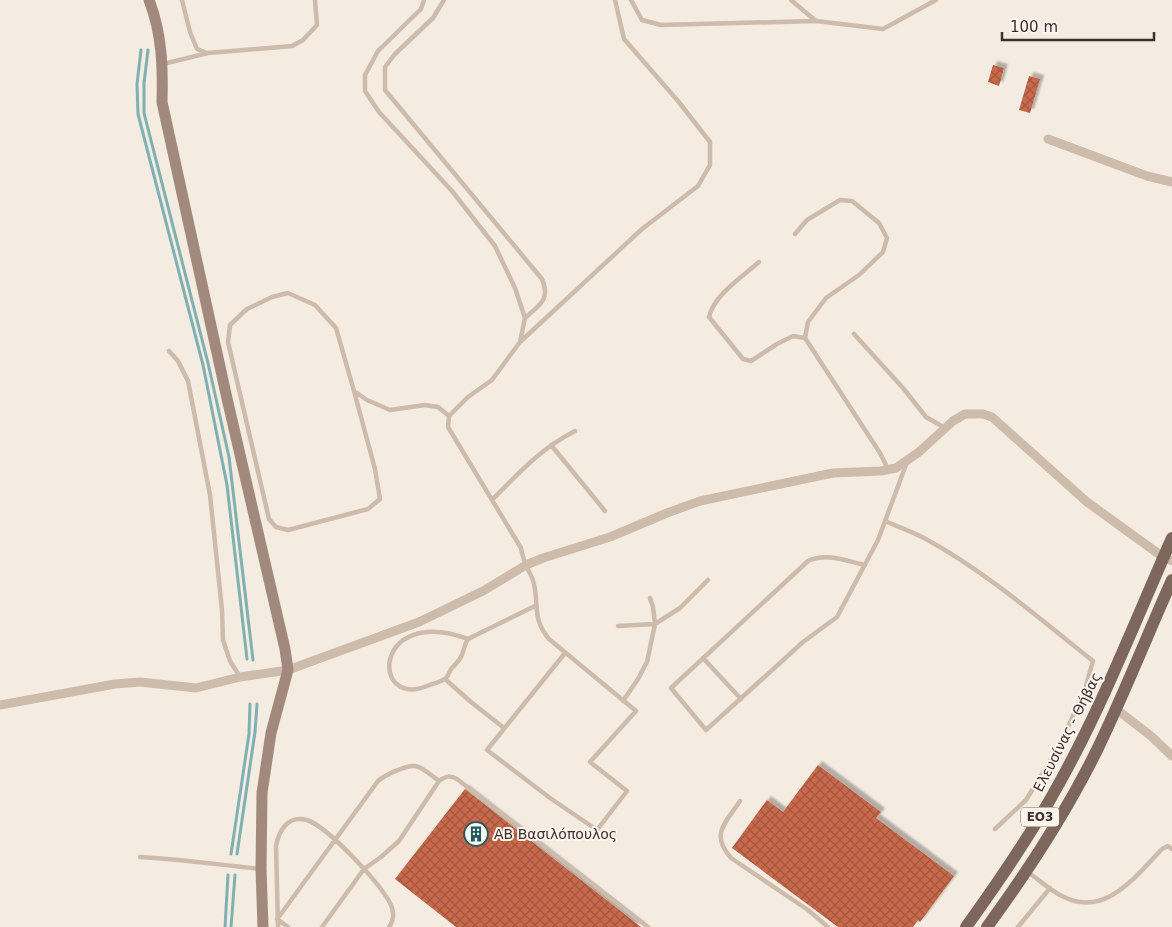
<svg xmlns="http://www.w3.org/2000/svg" width="1172" height="927" font-family="'DejaVu Sans',sans-serif">
  <style>
    .lines { fill: none; stroke-linecap: round; stroke-linejoin: round }
    .stream { stroke: #7fb0b2; stroke-width: 3 }
    .building { fill: url(#building-cross-hatch); filter: url(#shadow) }
    .lane { stroke: #cdbbac; stroke-width: 4.5 }
    .street { stroke: #cdbbac; stroke-width: 9 }
    .secondary { stroke: #a18a7d; stroke-width: 11 }
    .primary { stroke: #7d675c; stroke-width: 12 }
    .labels { text-anchor: middle; dominant-baseline: central; stroke-width: 4; stroke-linejoin: round; paint-order: stroke }
    .shield { fill: #fbf5ee; stroke: #756b66; stroke-width: 1 }
    .shield-label { font-size: 12px; font-weight: bold; fill: #3b302b }
    .street-label { font-size: 14px; fill: #3b302b; stroke: #fbf5ee }
    .poi-label { font-size: 14px; fill: #3b302b; stroke: #fbf5ee; text-anchor: start }
  </style>
  <defs>
    <pattern id="building-cross-hatch" width="8" height="8" patternUnits="userSpaceOnUse" patternTransform="scale(1.25)"><rect width="8" height="8" fill="#c8694b"/><path d="M0 0l8 8M0 8l8-8" fill="none" stroke="#a4573f"/></pattern>
    <filter id="shadow"><feDropShadow dx="4" dy="-4" stdDeviation="1" flood-color="#0004"/></filter>
  </defs>
  <rect width="100%" height="100%" fill="#f4ebe1"/>
  <g class="lines">
    <path class="stream" d="M141 50 137 84 138 114 203 365 227 485 247 659
      M148 50 144 83V113L208 363 229 457 253 660
      M231 854 249 734 250 704
      M237 854 255 732 257 704
      M225 927 228 875
      M231 927 235 875"/>
  </g>
  <path class="building" d="M993 65 1004 68 999 86 988 82Z
    M1029 76 1040 79 1030 113 1019 110Z
    M818 765 881 812 876 818 954 876 920 922 918 920 913 927H838L732 848 767 800 783 812Z
    M465 789 641 927H456L395 879Z"/>
  <g class="lines">
    <path class="lane" d="M182 0 190 32 197 49 207 53
      M424 0 421 9 378 51 365 75V91L379 112 452 191 495 246 515 288 525 318 520 342 492 380 468 397 449 416 448 427 521 548C522 554 524 560 526 566 529 572 533 578 534 584 539 607 532 618 549 639L636 711 590 762 627 791 597 830 550 798 487 750 565 653
      M444 0 433 18 395 54 385 67V90L542 279C551 300 539 305 525 318
      M631 0 642 20 661 25 816 21 883 29 936 0
      M791 0 816 21
      M163 64 208 53 292 46 303 40 317 25 315 0
      M795 234 807 220 840 200 852 201 879 223 887 238 883 252 859 275 826 298 808 322 805 338 880 453 888 469
      M759 262C742 277 714 295 709 317L743 359 751 361 777 344 793 336 805 338
      M854 334 903 388 926 417 945 428
      M520 342 642 229 698 186 710 165V142L678 101 624 39 615 0
      M169 351 178 361 188 381 210 495 222 610 223 640 230 661 240 677
      M354 391 375 469 380 499 368 509 288 530 276 527 269 519 228 342 230 325 247 309 272 297 288 293 315 305 336 328 354 391 367 400 390 410 425 405 438 407 449 416
      M551 445 605 511
      M492 500C519 473 540 449 575 431
      M885 521C898 527 911 531 924 538 985 571 1039 618 1093 661L1085 689 1060 745 1026 800 995 829
      M865 565C847 561 825 552 808 561L671 688 706 730 803 642 837 617 878 540 907 462
      M618 626 655 624 680 608 708 580
      M468 639C373 604 370 709 427 686 432 684 440 682 445 679 448 677 449 672 451 669 455 665 458 662 461 657 464 651 464 645 468 639L535 606
      M703 658 741 699
      M445 679 471 702 504 728
      M623 701 638 679 647 662 655 624 653 607 650 598
      M740 801C725 824 710 834 731 858L808 910 828 927
      M140 857C181 859 220 865 261 869
      M1028 872C1039 880 1049 889 1060 895 1104 920 1135 877 1162 849L1168 846 1172 849
      M278 918 378 781C385 775 406 765 415 766 423 767 432 776 439 781
      M277 919 288 927
      M278 927 276 846C279 830 288 815 307 820 328 827 381 884 391 905 394 912 394 920 389 927
      M322 927 364 869 381 857 399 841 439 781C446 776 450 775 457 779L648 927
      M1018 927 1050 888"/>
    <path class="street" d="M1048 139 1147 176 1172 182
      M0 705 115 684 140 682 196 688 240 677 288 670 419 622 483 591 526 565 543 558 610 537 667 513 700 501 833 473 881 471 896 468 919 452 953 421 965 414H983L992 417 1087 502 1163 557 1172 561
      M1116 709 1151 736 1172 756"/>
    <path class="secondary" d="M149 0C162 34 163 66 162 102L226 394 285 649 288 670 271 733 262 793 261 869 263 927"/>
    <path class="primary" d="M966 927C1000 880 1033 832 1061 780 1104 702 1136 619 1172 538
      M987 927C1028 871 1066 813 1097 750 1124 694 1147 636 1172 580"/>
  </g>
  <defs>
    <g id="building-ring" transform="scale(1.25)"><circle r="9.5" fill="#fbf5ee" stroke="#1f5a5e" stroke-width="1.5"/><path d="M-4-6H4V6H1V3H-1V6H-4ZM-2.5-4.3h1.7v1.8h-1.7ZM.8-4.3h1.7v1.8H.8ZM-2.5-1h1.7V.8h-1.7ZM.8-1h1.7V.8H.8Z" fill="#1f5a5e"/></g>
  </defs>
  <g fill-rule="evenodd">
    <use href="#building-ring" x="476" y="834"/>
  </g>
  <g class="labels">
    <rect class="shield" x="1021" y="807.5" width="38" height="19" rx="4"/>
    <g class="shield-label">
      <text x="1040" y="817">ΕΟ3</text>
    </g>
    <g class="street-label">
      <text transform="translate(1067 732) rotate(-63)">Ελευσίνας - Θήβας</text>
    </g>
    <g class="poi-label">
      <text x="494" y="834">ΑΒ Βασιλόπουλος</text>
    </g>
  </g>
  <path d="M1002 32v8h152v-8" fill="none" stroke="#3b302b" stroke-width="2.5"/>
  <text x="1010" y="32" font-size="15" fill="#3b302b" stroke="#fbf5ee" stroke-width="4" paint-order="stroke">100 m</text>
</svg>
